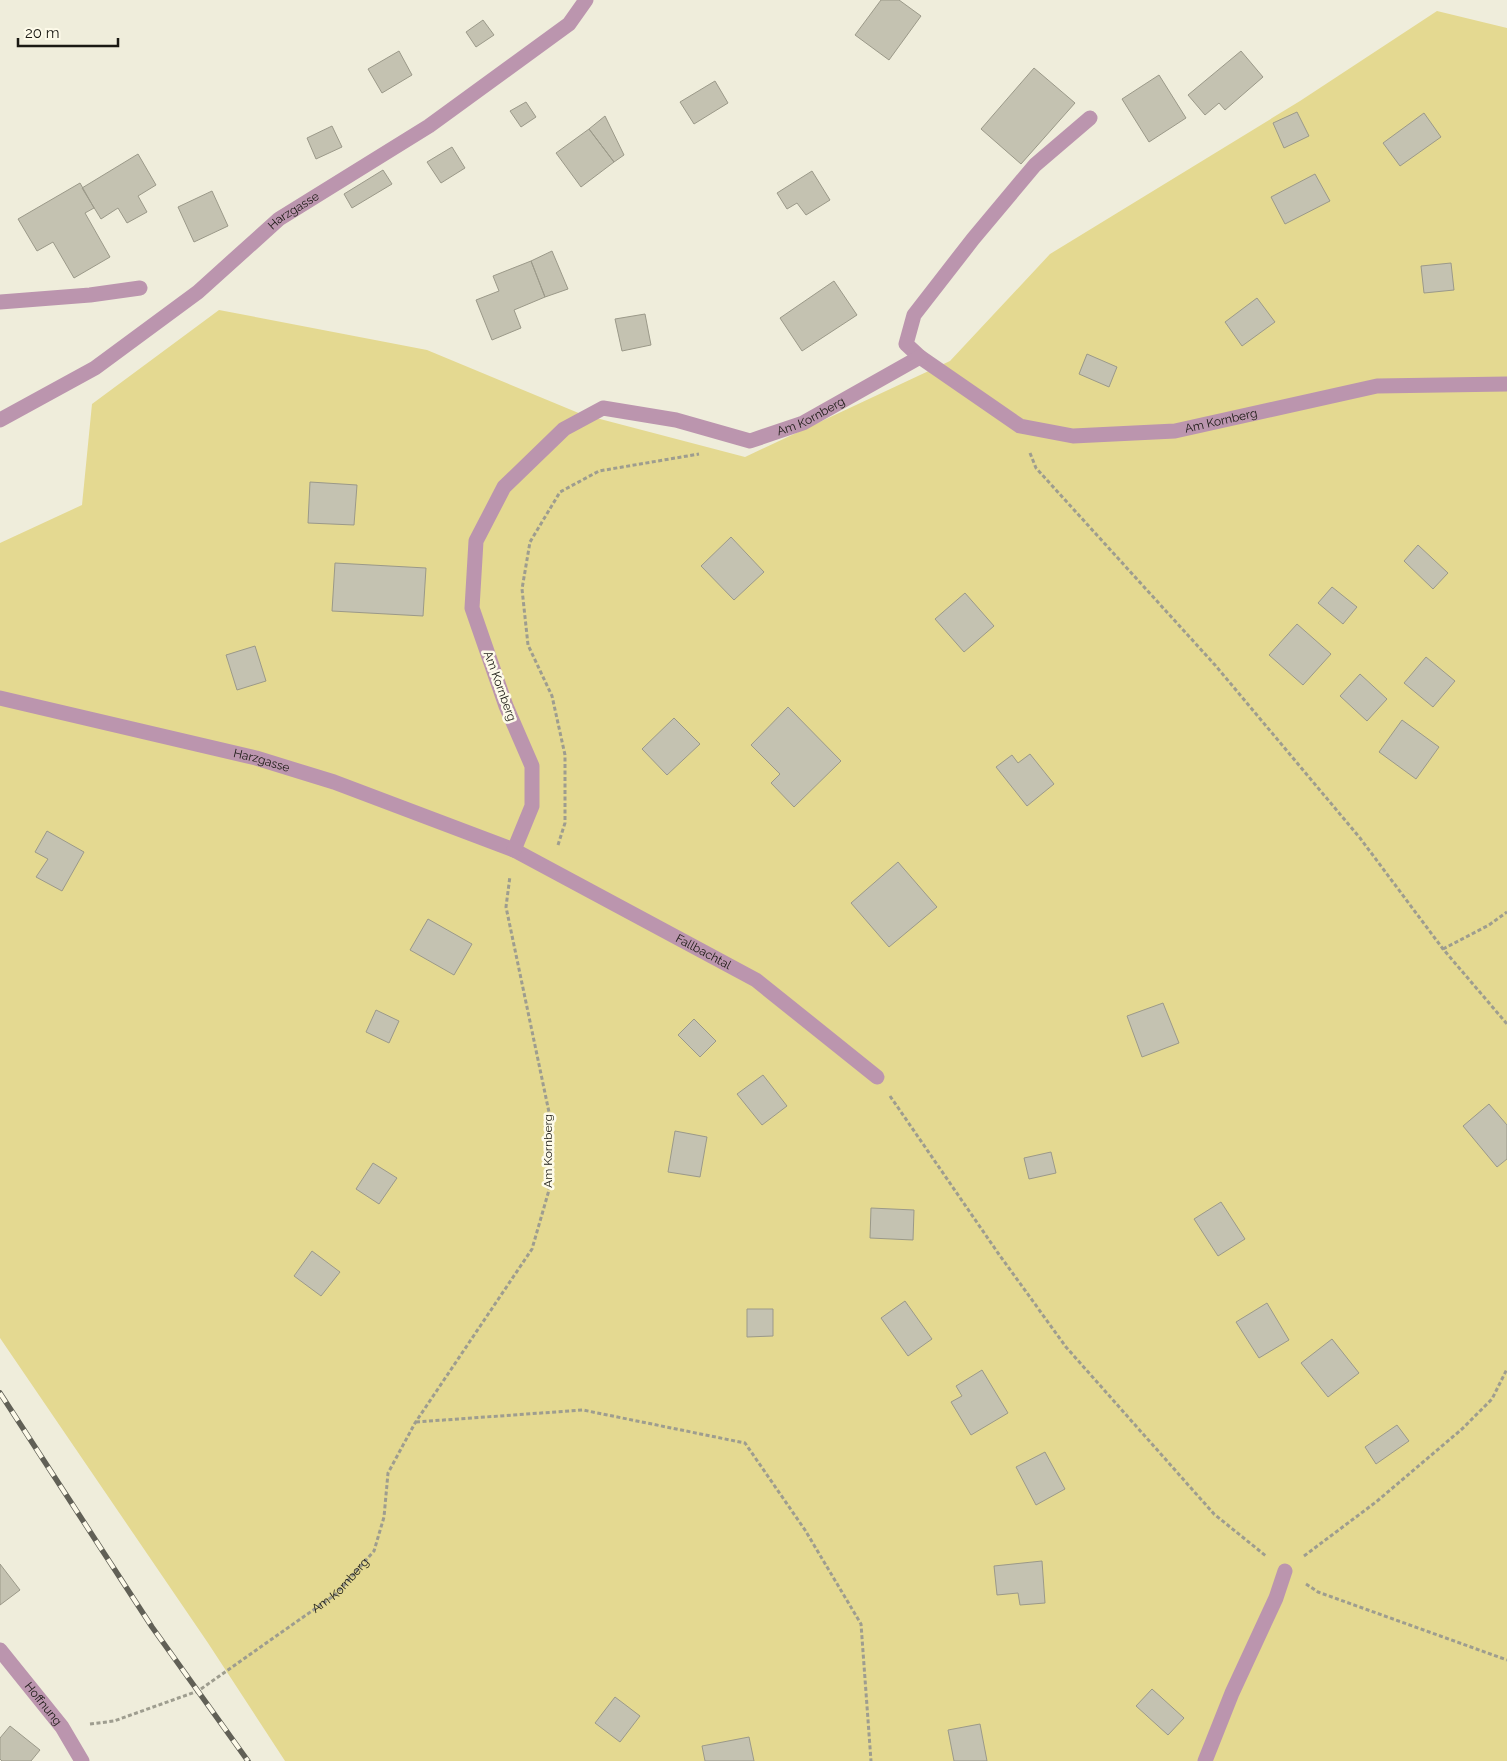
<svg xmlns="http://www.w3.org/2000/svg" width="1507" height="1761" font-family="Raleway,sans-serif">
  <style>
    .green { fill: #e4d991 }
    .building { fill: #c4c2b1; stroke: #9b9989 }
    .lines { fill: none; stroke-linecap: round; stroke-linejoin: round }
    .path { stroke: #9e9d8f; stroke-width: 3; stroke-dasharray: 4 2.5; stroke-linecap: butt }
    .lane { stroke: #bb95ae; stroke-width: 15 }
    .street { stroke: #bb95ae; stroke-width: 15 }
    .rail-casing { stroke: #616056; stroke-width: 5.5 }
    .rail { stroke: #fdfae9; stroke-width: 4; stroke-dasharray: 11; stroke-linecap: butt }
    .labels { text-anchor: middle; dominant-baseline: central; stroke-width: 5; stroke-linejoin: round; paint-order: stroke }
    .street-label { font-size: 12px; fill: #1a1913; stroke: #fdfae9 }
  </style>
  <rect width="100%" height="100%" fill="#efeddb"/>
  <path class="green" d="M1437 11 1507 28V1761H285L208 1643 0 1338V543L82 505 92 404 219 310 427 350 581 414 745 457 950 361 1050 254 1300 101Z"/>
  <path class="building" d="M881 0H899L921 16 889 60 855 35Z
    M483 20 494 35 476 47 466 32Z
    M399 51 412 75 382 93 368 69Z
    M1241 51 1263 77 1225 110 1219 103 1205 115 1188 95Z
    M1034 68 1075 103 1021 164 981 129Z
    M1159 75 1186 118 1149 142 1122 99Z
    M715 81 728 103 694 124 680 102Z
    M526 102 536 117 521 127 510 111Z
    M1297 112 1309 136 1284 148 1273 123Z
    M1424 113 1441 137 1400 166 1383 143Z
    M605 116 624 155 614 162 589 129Z
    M332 126 342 147 316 159 307 138Z
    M589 129 614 162 581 187 556 153Z
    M452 147 465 168 441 183 427 162Z
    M138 154 156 185 138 196 147 212 127 223 118 208 101 219 82 188Z
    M383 170 392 184 352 208 344 194Z
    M812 171 830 200 806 215 797 203 787 209 777 193Z
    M1315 174 1330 201 1285 224 1271 197Z
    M80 183 94 208 85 213 110 257 74 278 53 242 37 251 18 219Z
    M212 191 228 226 194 242 178 207Z
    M552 251 568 289 545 297 531 261Z
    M531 261 545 297 514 310 521 328 492 340 476 300 499 291 493 276Z
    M1451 263 1454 290 1424 293 1421 266Z
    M834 281 857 315 802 351 780 318Z
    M1257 298 1275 322 1242 346 1225 322Z
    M645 314 651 345 622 351 615 319Z
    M1087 354 1117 367 1109 387 1079 374Z
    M310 482 357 485 354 525 308 523Z
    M731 537 764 572 734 600 701 566Z
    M1418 545 1448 573 1433 589 1404 561Z
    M335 563 426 568 423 616 332 611Z
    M1332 587 1357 607 1343 624 1318 603Z
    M965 593 994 626 964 652 935 619Z
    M1297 624 1331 654 1303 685 1269 655Z
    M255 646 266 681 237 690 226 655Z
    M1426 657 1455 681 1433 707 1404 683Z
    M1360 674 1387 699 1367 721 1340 696Z
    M788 707 841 761 794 807 771 783 780 774 751 745Z
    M674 718 700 744 667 775 642 749Z
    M1402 720 1439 747 1416 779 1379 752Z
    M1030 754 1054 784 1027 806 996 767 1012 755 1018 763Z
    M47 831 84 852 62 891 36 877 48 859 35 852Z
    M898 862 937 907 889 947 851 903Z
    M428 919 472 944 454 975 410 950Z
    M1163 1003 1179 1043 1142 1057 1127 1016Z
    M376 1010 399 1021 389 1043 366 1032Z
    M694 1019 716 1041 700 1057 678 1035Z
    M763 1075 787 1106 762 1125 737 1094Z
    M1489 1104 1507 1125V1159L1497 1167 1463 1126Z
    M675 1131 707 1137 700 1177 668 1172Z
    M1051 1152 1056 1173 1029 1179 1024 1158Z
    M373 1163 397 1178 379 1204 356 1189Z
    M1221 1202 1245 1239 1218 1256 1194 1219Z
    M871 1208 914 1210 913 1240 870 1238Z
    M312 1251 340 1272 321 1296 294 1276Z
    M905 1301 932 1339 908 1356 881 1318Z
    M1267 1303 1289 1340 1259 1358 1236 1322Z
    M747 1309H773V1336L747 1337Z
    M1332 1339 1359 1373 1328 1397 1301 1363Z
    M982 1370 1008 1413 971 1435 951 1402 962 1396 956 1386Z
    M1397 1425 1409 1441 1376 1464 1365 1447Z
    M1045 1452 1065 1489 1036 1505 1016 1467Z
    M1042 1561 1045 1603 1020 1605 1018 1593 997 1595 994 1566Z
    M0 1564 20 1590 0 1605Z
    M1152 1689 1184 1718 1168 1735 1136 1706Z
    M615 1697 640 1716 620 1742 595 1723Z
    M980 1724 987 1761H954L948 1730Z
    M10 1726 40 1750 31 1761H2L0 1759V1738Z
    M749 1737 754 1761H705L702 1746Z"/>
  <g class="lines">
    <g class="path">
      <path d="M1030 453 1036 468 1215 665 1360 838 1443 949 1507 1024"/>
      <path d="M558 845 565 823V755L552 696 528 645 522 589 530 542 560 492 599 471 699 454"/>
      <path d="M1443 949 1489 925 1507 912"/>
      <path d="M890 1096 998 1253 1066 1347 1214 1514 1266 1556"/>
      <path d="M416 1422 583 1410 745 1443 805 1530 861 1624 871 1761"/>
      <path d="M1304 1556 1376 1502 1462 1429 1492 1399 1507 1369"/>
      <path d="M1306 1584 1318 1592 1507 1660"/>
      <path id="s1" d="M90 1724 114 1721 198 1691 336 1594 374 1551 384 1517 388 1473 415 1423 532 1249 549 1190 550 1117 506 907 510 876"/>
    </g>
    <g class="lane">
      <path id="s2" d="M1090 118 1035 165 973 239 914 315 906 344 920 357 1020 426 1073 436 1175 431 1377 386 1507 384"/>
      <path id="s3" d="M0 420 95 368 198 292 279 219 429 126 569 24 586 0"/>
      <path id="s4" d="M0 698 256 758 334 782 514 850 756 980 877 1077"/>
      <path id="s5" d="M514 850 532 806V766L506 706 472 608 476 541 504 487 564 429 603 408 676 420 750 441 803 423 920 357"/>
      <path d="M1205 1761 1232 1693 1276 1598 1285 1571"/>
    </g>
    <g class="street">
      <path d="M0 302 90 295 140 288"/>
      <path id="s6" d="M0 1650 62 1727 82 1761"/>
    </g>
    <g class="rail-casing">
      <path id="rail" d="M0 1393 152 1627 248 1761"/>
    </g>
    <use href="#rail" class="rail"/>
  </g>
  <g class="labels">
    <g class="street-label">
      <text stroke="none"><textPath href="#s3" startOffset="362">Harzgasse</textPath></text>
      <text stroke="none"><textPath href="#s5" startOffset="729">Am Kornberg</textPath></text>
      <text stroke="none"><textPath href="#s2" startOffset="639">Am Kornberg</textPath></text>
      <text transform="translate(500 686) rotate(70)">Am Kornberg</text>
      <text stroke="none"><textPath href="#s4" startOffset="269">Harzgasse</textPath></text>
      <text stroke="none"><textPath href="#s4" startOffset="752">Fallbachtal</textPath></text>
      <text transform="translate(548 1151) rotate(-90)">Am Kornberg</text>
      <text stroke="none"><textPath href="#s1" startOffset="291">Am Kornberg</textPath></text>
      <text stroke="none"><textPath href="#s6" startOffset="69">Hoffnung</textPath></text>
    </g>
  </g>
  <path d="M18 38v8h100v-8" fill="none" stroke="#1a1913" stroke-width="2.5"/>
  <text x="25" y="38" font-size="15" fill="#1a1913" stroke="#fdfae9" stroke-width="4" paint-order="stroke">20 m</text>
</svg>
